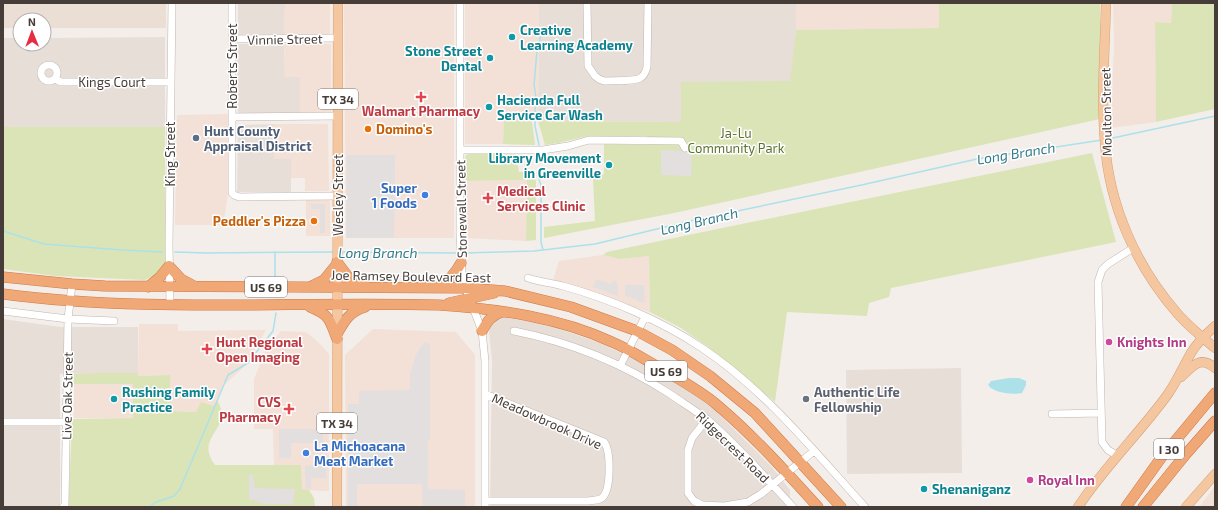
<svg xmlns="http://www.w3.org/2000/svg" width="1218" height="510" font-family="'Exo 2',sans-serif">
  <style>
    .residential { fill: #e7ded8 }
    .commercial { fill: #f3e0d7 }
    .education { fill: #ebdfd5 }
    .green { fill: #dbe4b6 }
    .parking { fill: #e2dfde }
    .water { fill: #ace1ea }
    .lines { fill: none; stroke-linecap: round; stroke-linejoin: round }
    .stream { stroke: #ace1ea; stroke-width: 1.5 }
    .minor-casing { stroke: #c1b6b0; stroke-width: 8 }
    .major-casing { stroke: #d99f72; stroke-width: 10 }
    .highway-casing { stroke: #cf7a48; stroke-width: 11 }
    .minor { stroke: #fff; stroke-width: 7 }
    .major { stroke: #f5c7a1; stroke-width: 9 }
    .highway { stroke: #f1a877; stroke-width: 10 }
    .culture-dot { fill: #0f9aa8; stroke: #fff; stroke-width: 1.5 }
    .health-dot { fill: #e0444e; stroke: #fff; stroke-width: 1.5 }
    .food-dot { fill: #e8710a; stroke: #fff; stroke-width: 1.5 }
    .service-dot { fill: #5c6f8a; stroke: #fff; stroke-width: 1.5 }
    .shop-dot { fill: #3f7fe0; stroke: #fff; stroke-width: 1.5 }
    .hotel-dot { fill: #d1479c; stroke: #fff; stroke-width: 1.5 }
    .worship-dot { fill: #6b7280; stroke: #fff; stroke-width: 1.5 }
    .labels { text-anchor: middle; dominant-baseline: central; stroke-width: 3; stroke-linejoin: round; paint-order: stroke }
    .shield { fill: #fff; stroke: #7e7774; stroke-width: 1 }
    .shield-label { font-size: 12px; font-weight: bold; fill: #463d38 }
    .culture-label { font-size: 13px; font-weight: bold; fill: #0d838f; stroke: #fff; text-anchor: start }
    .street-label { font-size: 13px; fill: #463d38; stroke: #fff }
    .health-label { font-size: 13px; font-weight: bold; fill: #be3a42; stroke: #fff; text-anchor: start }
    .food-label { font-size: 13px; font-weight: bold; fill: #c56008; stroke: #fff; text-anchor: start }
    .service-label { font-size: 13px; font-weight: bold; fill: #4e5e75; stroke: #fff; text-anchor: start }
    .park-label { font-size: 13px; fill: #5b7331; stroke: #fff }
    .shop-label { font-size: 13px; font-weight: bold; fill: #366cbe; stroke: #fff; text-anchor: end }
    .hotel-label { font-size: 13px; font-weight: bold; fill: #b23c85; stroke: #fff; text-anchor: start }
    .worship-label { font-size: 13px; font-weight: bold; fill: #5b616d; stroke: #fff; text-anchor: start }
    .water-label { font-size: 14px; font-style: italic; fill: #337c8b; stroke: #fff }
  </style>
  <rect width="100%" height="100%" fill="#f3eeea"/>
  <path class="residential" d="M238 3H285L284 34 238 35Z
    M539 3H796V30L791 82H681V122L538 121Z
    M165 37V127H3V38H20V44H44V38Z
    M237 44H284L285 77H300V113L238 114Z
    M274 124V158L291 159V192H237L238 125Z
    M502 317 532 322 554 327 600 343 640 362 678 383 716 411 771 466 790 490V507H490L492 361 489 331 492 322Z
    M3 319 61 327H138V373L60 374V507H3Z
    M961 368 962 473 847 474 846 370Z"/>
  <path class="commercial" d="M285 3H330V34H284Z
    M344 3H454V238H346Z
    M465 3H539L538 121H504L503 144H465Z
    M796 3H939V28L796 30Z
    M1113 3H1172L1171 23 1155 22 1156 122 1111 128 1114 45Z
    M284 44H331V113H300V77H285Z
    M228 114V193L225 214 221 225H175L177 115Z
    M274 124H328L329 191H305V178H291V159H274Z
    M527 180 526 241 466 238V181Z
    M306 200H330V236H306Z
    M603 255 620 259 649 256 650 312 553 280 559 261Z
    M139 324H178V331L266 330 246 365 224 385 213 407 196 412 171 411 170 375 138 376Z
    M373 329 456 332 475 355V507H346L345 355Z
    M281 331 306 332 318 342 329 354V491L302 490 301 465H274L273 429H254V379L266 350Z
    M74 384H133V418H74Z
    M1215 486V507H1199Z"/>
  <path class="education" d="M3 3H166V28H44V20H20V28H3Z"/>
  <path class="green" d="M939 3H1100V119L674 213 544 238V227L595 221 593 179 604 174V144L649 145 647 136H588L558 143 545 145 538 121 681 122V82L790 81 796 30 939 28Z
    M1172 3H1215V109L1156 122 1155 22 1171 23Z
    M504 121H532L535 145 503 144Z
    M3 127H165V264L158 274 145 280 55 276 3 269Z
    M1092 153 1116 242 891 288 889 297 869 303 867 316 787 312 775 402 708 347 681 328 650 312 649 256 620 259 603 255 607 252 722 228Z
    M469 154H516L519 172H534L536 182V240L526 241 527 180 466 181 465 158 466 155Z
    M97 373H138V376L170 375 171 411 196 412 201 402 213 406 217 400C235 430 193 435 215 465H301L302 489 309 490 314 498 315 507H67L69 497 72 419 133 418V384H74L73 374Z"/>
  <path class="parking" d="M661 150 692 151 691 176 661 175Z
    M347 155H395L394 238H346Z
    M311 204H325V233H320V209H311Z
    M596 279 611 284 613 281 617 282 618 296 593 287Z
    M625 285H644L645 302H639L636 299 625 296Z
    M425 343 430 344V440H428V487L430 489 465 490V507H423L422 484H357V507H348V404H359V391L410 390V375L415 357 420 348Z
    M279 429H323V443H291V458H279Z
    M326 465V478H311V489H306L305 466Z
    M249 475H253L255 488 295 489 293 504H264L253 500H249Z"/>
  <path class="water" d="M1009 378H1019L1026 381V385L1022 393C1012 395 994 393 988 385L991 381Z"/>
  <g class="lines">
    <path class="stream" d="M1108 139 1215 116
      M539 145 535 126V111L536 98 534 84 537 51 541 34
      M538 176 541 185V242L543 250
      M3 231 44 244 122 250 162 252
      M175 252 206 253 333 252
      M275 252V277
      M341 252 459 253
      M463 253 534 251 595 244 694 220 857 186 977 159 1102 140
      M149 507 156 502 174 496 180 489 228 375 248 363 273 331 276 313"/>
    <g class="minor-casing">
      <path id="minor" d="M232 3V193L234 195 239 197 337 196
        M460 3V234L462 273 467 292
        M587 3 588 66 595 76 599 79 604 81C612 80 634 82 640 78 644 76 646 71 647 67L648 3
        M232 39 338 38
        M41 73a8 8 0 1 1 16 0a8 8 0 1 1-16 0Z
        M55 79 61 82H170
        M232 117 338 116
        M460 150H543L568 146 589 140 681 141 685 148
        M528 278C540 282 552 283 563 286 610 299 662 321 702 348 765 390 814 451 865 507
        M170 304 169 244 172 3
        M472 305 482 331 485 361V507
        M3 311 68 319 114 321
        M514 331C570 342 622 363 670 394 683 403 696 411 708 420 739 447 765 477 793 507
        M620 366 645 317
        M1052 414 1101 413
        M707 419 692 438 688 450V493L694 501 702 505 724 506 748 502 761 494 814 451
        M3 422H67
        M1118 456 1108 450 1102 442 1098 282 1102 270 1108 264 1133 248
        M485 501H588C593 500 599 501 603 497 611 488 611 451 604 442L485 394
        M63 507 65 505 68 319 72 284"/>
    </g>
    <g class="major-casing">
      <path id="major" d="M1106 3C1105 49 1101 96 1105 143 1109 205 1136 266 1177 313 1188 326 1202 337 1215 348
        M1181 377C1193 366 1200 355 1215 368
        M337 507 338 3
        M1078 507C1104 467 1140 433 1168 394 1177 381 1183 367 1191 353 1197 343 1206 334 1215 326
        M1186 507 1215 474"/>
    </g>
    <g class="highway-casing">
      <path id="highway" d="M337 262 349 278 364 284
        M3 277 72 284 105 286 466 288 505 291 571 307 637 331 672 350 710 376 755 413 841 507
        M312 286 324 280 337 264
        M148 287 160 277 169 266 181 279 194 286
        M439 287C449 281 455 274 461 263
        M3 294C147 313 294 301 439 305 498 309 558 317 612 342 629 349 644 359 660 368 679 379 699 390 716 404 753 435 785 471 818 507
        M449 303 494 293
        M310 307C331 316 329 319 337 339
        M482 331C487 322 491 315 502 312
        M337 334C345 320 349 312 365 307
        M1126 507 1161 458 1215 393
        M1143 507 1186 454 1215 421"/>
    </g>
    <use href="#minor" class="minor"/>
    <use href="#major" class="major"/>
    <use href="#highway" class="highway"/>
  </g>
  <g class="culture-dot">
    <circle cx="512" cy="37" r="4"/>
    <circle cx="490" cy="58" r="4"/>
    <circle cx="489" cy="107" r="4"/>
    <circle cx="609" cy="165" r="4"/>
    <circle cx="114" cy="399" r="4"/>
    <circle cx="924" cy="489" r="4"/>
  </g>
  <g class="health-dot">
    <path d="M419 91h4v4h4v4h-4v4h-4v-4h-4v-4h4z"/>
    <path d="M486 192h4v4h4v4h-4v4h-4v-4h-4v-4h4z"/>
    <path d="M205 343h4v4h4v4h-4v4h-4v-4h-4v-4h4z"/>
    <path d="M287 403h4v4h4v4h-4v4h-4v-4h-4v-4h4z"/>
  </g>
  <g class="food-dot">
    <circle cx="368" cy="129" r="4"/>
    <circle cx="314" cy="221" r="4"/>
  </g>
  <circle class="service-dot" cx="196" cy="138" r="4"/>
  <g class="shop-dot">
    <circle cx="425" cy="195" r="4"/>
    <circle cx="306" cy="453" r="4"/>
  </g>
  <g class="hotel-dot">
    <circle cx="1109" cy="342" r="4"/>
    <circle cx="1030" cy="480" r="4"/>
  </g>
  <circle class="worship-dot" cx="806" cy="399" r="4"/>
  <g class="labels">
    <g class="shield">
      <rect x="318" y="89" width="40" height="20" rx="3"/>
      <rect x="245" y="277" width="42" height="20" rx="3"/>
      <rect x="645" y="361" width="42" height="20" rx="3"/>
      <rect x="317" y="413" width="40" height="20" rx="3"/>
      <rect x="1154" y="439" width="30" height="20" rx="3"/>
    </g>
    <g class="shield-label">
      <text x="338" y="99">TX 34</text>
      <text x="266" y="287">US 69</text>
      <text x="666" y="371">US 69</text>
      <text x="337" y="423">TX 34</text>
      <text x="1169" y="449">I 30</text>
    </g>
    <g class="culture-label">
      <text x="520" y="30">Creative<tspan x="520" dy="15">Learning Academy</tspan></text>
      <text x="482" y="51" text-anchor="end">Stone Street<tspan x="482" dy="15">Dental</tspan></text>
      <text x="497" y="100">Hacienda Full<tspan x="497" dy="15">Service Car Wash</tspan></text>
      <text x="601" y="158" text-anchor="end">Library Movement<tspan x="601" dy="15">in Greenville</tspan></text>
      <text x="122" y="392">Rushing Family<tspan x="122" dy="15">Practice</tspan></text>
      <text x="932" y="489">Shenaniganz</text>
    </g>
    <g class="street-label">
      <text transform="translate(285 39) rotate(-1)">Vinnie Street</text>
      <text transform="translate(232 66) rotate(-90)">Roberts Street</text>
      <text x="112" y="82">Kings Court</text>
      <text transform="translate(1106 112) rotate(-91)">Moulton Street</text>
      <text transform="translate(170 154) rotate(-90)">King Street</text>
      <text transform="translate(338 195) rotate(-90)">Wesley Street</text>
      <text transform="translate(461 209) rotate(-91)">Stonewall Street</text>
      <text transform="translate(411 276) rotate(1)">Joe Ramsey Boulevard East</text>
      <text transform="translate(67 396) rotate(-89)">Live Oak Street</text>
      <text transform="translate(547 421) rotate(24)">Meadowbrook Drive</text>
      <text transform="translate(733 447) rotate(44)">Ridgecrest Road</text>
    </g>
    <g class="health-label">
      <text x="421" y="111" text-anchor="middle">Walmart Pharmacy</text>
      <text x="497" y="191">Medical<tspan x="497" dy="15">Services Clinic</tspan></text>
      <text x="216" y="342">Hunt Regional<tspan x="216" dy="15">Open Imaging</tspan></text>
      <text x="281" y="402" text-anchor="end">CVS<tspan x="281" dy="15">Pharmacy</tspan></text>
    </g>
    <g class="food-label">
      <text x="376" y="129">Domino's</text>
      <text x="306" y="221" text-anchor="end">Peddler's Pizza</text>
    </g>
    <g class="service-label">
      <text x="204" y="131">Hunt County<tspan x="204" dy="15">Appraisal District</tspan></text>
    </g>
    <g class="park-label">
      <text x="736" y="133">Ja-Lu<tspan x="736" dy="15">Community Park</tspan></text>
    </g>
    <g class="shop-label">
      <text x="417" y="188">Super<tspan x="417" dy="15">1 Foods</tspan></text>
      <text x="314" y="446" text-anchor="start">La Michoacana<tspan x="314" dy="15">Meat Market</tspan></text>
    </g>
    <g class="hotel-label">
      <text x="1117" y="342">Knights Inn</text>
      <text x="1038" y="480">Royal Inn</text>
    </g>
    <g class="worship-label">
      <text x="814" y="392">Authentic Life<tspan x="814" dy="15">Fellowship</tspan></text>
    </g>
    <g class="water-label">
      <text transform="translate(1016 153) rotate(-9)">Long Branch</text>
      <text transform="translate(699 221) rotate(-13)">Long Branch</text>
      <text x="378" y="252">Long Branch</text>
    </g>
  </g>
  <rect width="1218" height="510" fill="none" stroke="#463d38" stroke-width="8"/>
  <g transform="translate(32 32) rotate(359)"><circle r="19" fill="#ffffff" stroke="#b5b1af"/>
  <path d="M0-3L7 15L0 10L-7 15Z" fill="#e62e42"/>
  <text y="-6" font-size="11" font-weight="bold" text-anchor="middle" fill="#463d38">N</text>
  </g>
</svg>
